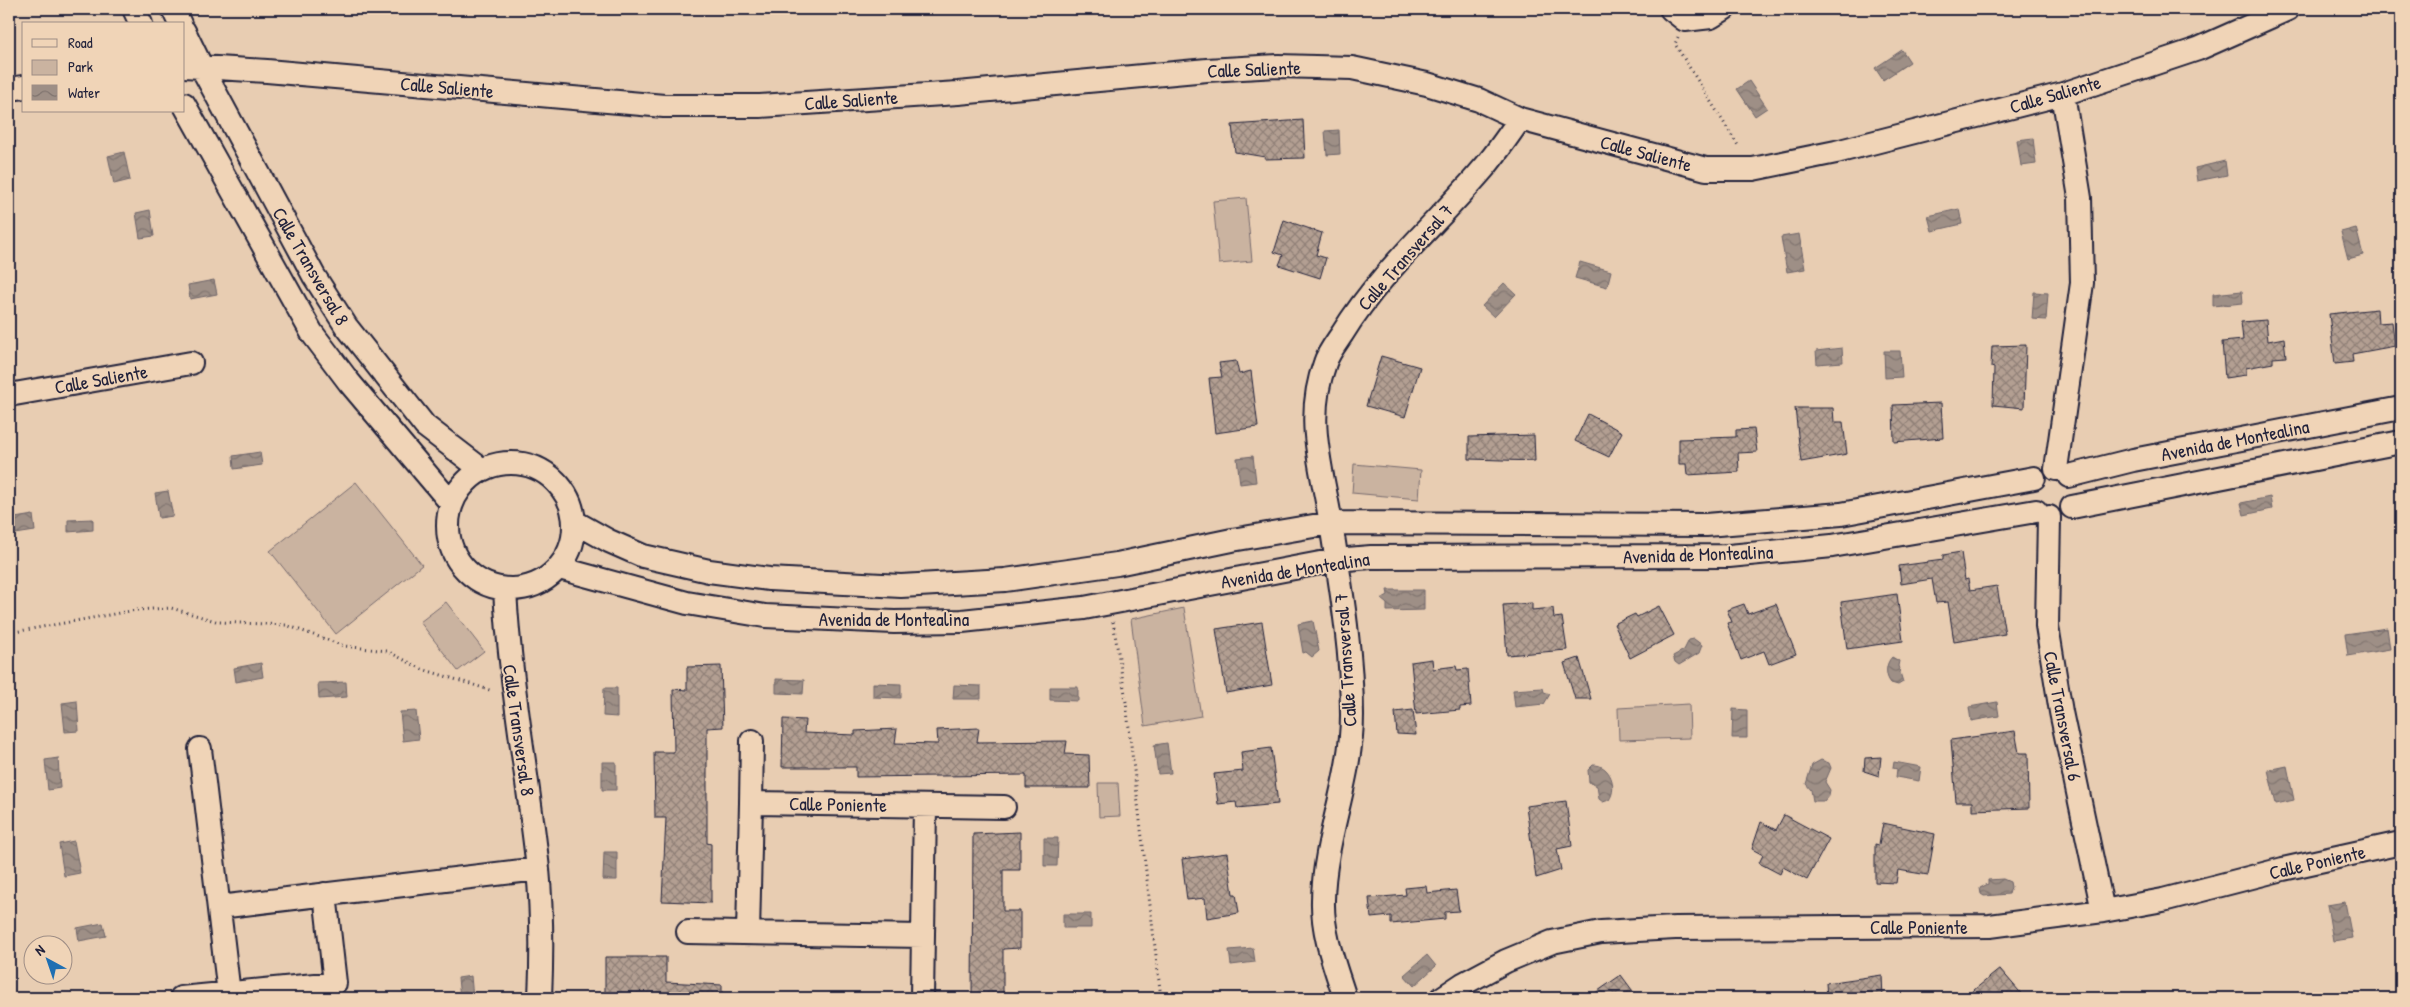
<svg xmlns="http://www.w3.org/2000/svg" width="2410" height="1007" font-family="'Patrick Hand',sans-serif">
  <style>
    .green { fill: #cab3a0; stroke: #766a6e }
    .water { fill: url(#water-waves); stroke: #6c6368 }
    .building { fill: url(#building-cross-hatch); stroke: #22223b }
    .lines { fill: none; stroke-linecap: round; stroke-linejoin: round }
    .street-casing { stroke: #22223b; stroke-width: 26 }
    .path { stroke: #22223b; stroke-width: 3; stroke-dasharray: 1 4; stroke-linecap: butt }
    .street { stroke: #f0d4b7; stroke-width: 22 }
    .labels { text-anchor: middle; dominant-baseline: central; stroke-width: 4; stroke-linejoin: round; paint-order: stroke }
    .street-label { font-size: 19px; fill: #22223b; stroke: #f0d4b7 }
  </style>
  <defs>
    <pattern id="water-waves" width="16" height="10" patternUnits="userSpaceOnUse" patternTransform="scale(1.25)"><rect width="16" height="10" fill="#9e8f86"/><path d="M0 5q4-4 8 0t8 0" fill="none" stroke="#80746f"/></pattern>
    <pattern id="building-cross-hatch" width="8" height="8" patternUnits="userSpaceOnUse" patternTransform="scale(1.25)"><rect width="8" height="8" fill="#b39f92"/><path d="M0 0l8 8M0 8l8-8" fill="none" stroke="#918178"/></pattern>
  </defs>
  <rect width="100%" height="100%" fill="#e8cdb2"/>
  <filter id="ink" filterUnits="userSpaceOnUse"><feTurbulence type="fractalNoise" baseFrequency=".02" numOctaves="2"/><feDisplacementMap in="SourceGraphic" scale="10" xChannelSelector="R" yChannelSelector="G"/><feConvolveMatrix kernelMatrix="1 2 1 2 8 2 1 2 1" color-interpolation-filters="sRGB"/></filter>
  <g filter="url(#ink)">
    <path class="green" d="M1246 198 1252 261 1219 264 1213 201Z
      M1354 464 1421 470 1419 499 1352 493Z
      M356 482 422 565 336 634 270 551Z
      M446 602 484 651 458 671 420 622Z
      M1184 608 1201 716 1145 726 1131 619Z
      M1689 704 1690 738 1619 740 1618 708Z
      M1098 783H1118L1120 816 1099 817Z"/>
    <path class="water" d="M1902 50 1910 62 1883 80 1875 68Z
      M1749 81 1767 108 1755 116 1737 89Z
      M1339 130 1340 154 1327 155 1325 131Z
      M2033 138 2036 164 2021 166 2017 140Z
      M124 152 130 180 114 184 108 156Z
      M2225 161 2227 175 2197 181 2195 168Z
      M1959 209 1962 224 1932 231 1928 216Z
      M150 210 154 236 140 238 136 213Z
      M2356 228 2363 255 2348 259 2341 232Z
      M1799 234 1805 269 1787 272 1781 237Z
      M1580 262 1611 271 1607 287 1575 278Z
      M214 280 217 294 190 299 188 285Z
      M1504 283 1516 294 1494 317 1482 306Z
      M2242 291 2243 303 2213 306V294Z
      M2034 292 2048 293 2046 320 2032 319Z
      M1842 348 1843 362 1817 364 1816 351Z
      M1884 351H1900L1902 377 1885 378Z
      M260 452 262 465 234 469 233 456Z
      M1253 456 1256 482 1240 484 1237 458Z
      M168 491 173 516 159 518 155 493Z
      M2270 497 2272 509 2244 515 2241 503Z
      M33 515 35 531 9 535V519Z
      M93 519V530L68 532V520Z
      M1387 590H1424V610L1387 611V604L1381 599 1388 595Z
      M1313 621 1319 651 1312 657 1306 652 1303 653 1298 624Z
      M2387 628 2390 649 2348 656 2345 634Z
      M1694 639 1702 645 1699 653 1679 665 1675 662 1673 656 1684 650 1689 640Z
      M1892 657 1899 661 1898 666 1903 682 1898 685 1891 683C1885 676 1885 664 1892 657Z
      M261 663 263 677 236 682 234 668Z
      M776 679 804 680 803 694 776 693Z
      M346 682 347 697 319 699 318 683Z
      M873 683 901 684V698L873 697Z
      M954 685 981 686V699H953Z
      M1050 687H1078V701L1050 700Z
      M604 688H617V717L603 716Z
      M1543 688 1544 692 1550 694 1544 704 1515 707 1513 690Z
      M77 701 79 731 65 732 62 703Z
      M1997 702 1999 716 1971 721 1969 707Z
      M1733 709 1747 710V738H1732Z
      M416 711 419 739 403 741 400 712Z
      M1167 743 1171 773 1158 774 1154 745Z
      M58 758 60 788 48 790 45 760Z
      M1821 760 1829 763 1831 768 1825 782 1830 790 1829 795 1824 801H1813L1811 790 1806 784 1812 765Z
      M602 762H616V790H602Z
      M1894 762 1921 767 1919 781 1896 777 1897 769 1893 768Z
      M1593 765C1610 764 1618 787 1609 800L1603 802 1599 799 1597 786 1589 782 1588 770Z
      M2287 766 2294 800 2276 804 2268 770Z
      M1044 838H1058L1057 866H1044Z
      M74 841 80 873 64 876 59 844Z
      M604 852H617V880H603Z
      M2003 879 2010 882 2011 887 2009 894 1984 896 1981 894 1980 888 1988 884V880Z
      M2345 902 2352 938 2333 941 2327 905Z
      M1063 914H1091V928H1063Z
      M103 923 106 936 79 941 77 928Z
      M1253 948 1255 962 1231 965 1229 950Z
      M1427 955 1436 966 1414 986 1404 975Z
      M471 976 473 998H460L458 978Z"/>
    <path class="building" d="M1303 120 1305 158 1265 159V157L1235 152 1232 125Z
      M1284 220 1322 233 1316 255 1326 258 1320 278 1279 265 1283 255 1274 252Z
      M2377 309 2378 323 2392 322 2395 346 2352 354 2353 362 2335 364 2329 314Z
      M2266 320 2268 341 2284 338 2286 357 2273 358V363L2246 368V375L2225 378 2222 342 2243 340 2241 322Z
      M2026 345 2024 408 1993 405 1994 368 1991 367 1992 346Z
      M1381 356 1420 367 1405 417 1366 406Z
      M1236 361 1239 374 1251 371 1258 427 1215 433 1209 378 1222 377 1219 363Z
      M1941 403 1943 438 1894 442 1893 405Z
      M1795 408H1833L1834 422H1843L1847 454 1801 462Z
      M1588 414 1622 432 1609 457 1575 441Z
      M1754 429 1757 452 1738 453 1739 472 1687 475 1686 464H1679V439L1736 437V430Z
      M1534 435 1535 461 1469 459V437Z
      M1961 552 1965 580 1968 579 1970 590 1997 586 2005 634 1954 642 1948 602 1936 603 1932 579 1901 584 1899 566 1943 560V555Z
      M1897 594 1903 641 1847 649 1841 602Z
      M1532 603V610L1553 608 1554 618 1562 617 1567 650 1507 655 1503 605Z
      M1744 604 1748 614 1776 604 1796 654 1769 664 1764 651 1741 660 1727 623 1732 622 1727 610Z
      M1659 606 1674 635 1630 658 1614 624 1635 614 1637 617Z
      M1262 622 1272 685 1226 693 1216 629Z
      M1579 658 1591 699H1575L1564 663Z
      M1432 659 1433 669 1456 666 1457 670 1468 669 1471 706 1460 707V710L1416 714 1411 662Z
      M721 666 723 727 707 728V843L711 844V903L662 901 666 818H655L654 752H674L673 689 687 690V667Z
      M1413 710 1416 735 1397 734 1395 712Z
      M783 719 805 720 804 733 855 735V731L897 729 895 743 938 744 937 730 979 728 977 742 1067 741 1065 754 1089 755 1090 788H1026V775L856 777V767H782Z
      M2015 731 2019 753H2028L2029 808 1972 810V802H1956L1951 740Z
      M1271 748 1278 804 1237 808 1236 802 1218 804 1214 774 1243 771 1241 752Z
      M1881 757 1879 776 1864 771 1865 758Z
      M1566 801 1572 846 1557 849 1561 870 1536 878 1526 806Z
      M1784 815 1829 839 1807 880 1783 867 1780 874 1759 863 1763 855 1752 849 1761 822 1776 830Z
      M1883 823 1935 834 1928 875 1898 870 1896 883 1875 882V844L1879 845Z
      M1020 832V870H1003V911H1020V948L1003 949V998H972L973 834Z
      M1227 853 1233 894H1236L1239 913 1207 918 1205 898 1187 900 1182 859Z
      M1426 886 1427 893 1456 890 1459 911 1445 912V919L1391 924V916L1371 918 1369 898 1406 895 1405 888Z
      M605 957H666V982L722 985V998H605Z
      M2000 969 2025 998H1964Z
      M1621 975 1638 998H1588Z
      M1882 975 1883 998H1827L1826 983Z"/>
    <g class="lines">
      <g class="street-casing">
        <path id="street" d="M134 9 141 24
          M173 9 180 24
          M1671 9 1685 20 1711 17 1724 9
          M184 31 202 68 314 276 346 326 425 426 481 469
          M184 66 267 71 664 106H760L958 93 1207 70 1278 66 1352 68 1427 84 1479 100 1520 119 1706 169H1753L1836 152 2063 94 2198 49 2288 9
          M9 89 24 87
          M184 104 312 333 349 382 451 503
          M9 395 191 363
          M448 526a63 63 0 1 1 126 0a63 63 0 1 1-126 0Z
          M2056 469 2082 283 2080 198 2063 94
          M2069 476 2133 460 2401 408
          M2072 507 2401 442
          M2049 517 2047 626 2061 712 2103 911
          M575 522 609 541 643 556 709 571 769 579 901 586 1005 580 1117 564 1232 540 1331 523 1706 525 1841 514 2034 478
          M559 568 687 603 765 616 894 622 962 621 1084 608 1336 560 1371 557 1729 556 1832 546 2036 511
          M505 590C510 684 528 776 538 869 542 912 542 955 540 998
          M200 749 229 994
          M751 803 752 741
          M219 907 538 869
          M688 932 923 936
          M748 933 751 803 1004 807
          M181 998 335 983 325 894
          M922 998 925 806
          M1345 998C1335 966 1322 934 1323 900 1324 837 1352 779 1352 715 1352 652 1341 587 1331 524 1322 467 1304 420 1325 363 1328 353 1336 343 1342 334 1380 272 1436 224 1483 169 1496 154 1508 136 1520 119
          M1442 998 1463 984 1506 961 1552 942 1601 932 1675 928 1990 926 2103 911 2163 900 2283 869 2401 843"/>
      </g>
      <path class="path" d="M1678 37 1675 44 1739 147
        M1113 622 1125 694 1161 998
        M9 633 136 610 171 608 219 622 286 625 344 646 387 651 422 669 493 691"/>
      <use href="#street" class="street"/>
    </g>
  </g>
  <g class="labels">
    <g class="street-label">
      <text transform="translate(1254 69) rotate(-2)">Calle Saliente</text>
      <text transform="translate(447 87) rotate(5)">Calle Saliente</text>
      <text transform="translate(2055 94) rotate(-16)">Calle Saliente</text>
      <text transform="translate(851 100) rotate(-4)">Calle Saliente</text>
      <text transform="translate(1646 153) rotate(15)">Calle Saliente</text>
      <text transform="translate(1405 257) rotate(-49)">Calle Transversal 7</text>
      <text transform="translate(311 266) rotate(60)">Calle Transversal 8</text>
      <text transform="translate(101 379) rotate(-10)">Calle Saliente</text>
      <text transform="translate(2235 440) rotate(-11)">Avenida de Montealina</text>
      <text transform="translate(1698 554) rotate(-2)">Avenida de Montealina</text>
      <text transform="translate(1295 570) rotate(-9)">Avenida de Montealina</text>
      <text x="894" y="619">Avenida de Montealina</text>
      <text transform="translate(1345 660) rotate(-94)">Calle Transversal 7</text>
      <text transform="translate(2063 716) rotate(79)">Calle Transversal 6</text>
      <text transform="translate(519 730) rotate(82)">Calle Transversal 8</text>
      <text transform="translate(838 804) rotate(1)">Calle Poniente</text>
      <text transform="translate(2317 862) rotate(-13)">Calle Poniente</text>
      <text x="1919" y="927">Calle Poniente</text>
    </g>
  </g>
  <rect width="2410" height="1007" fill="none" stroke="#f0d4b7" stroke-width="30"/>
  <rect x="15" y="15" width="2380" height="977" fill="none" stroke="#22223b" stroke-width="2" filter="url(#ink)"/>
  <rect x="22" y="22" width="162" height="90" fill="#f0d4b7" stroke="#9e8d85"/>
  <rect x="32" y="39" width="25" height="8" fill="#f0d4b7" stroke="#9e8d85"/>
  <text x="68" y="48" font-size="15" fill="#22223b">Road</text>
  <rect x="32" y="60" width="25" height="15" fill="#cab3a0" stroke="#9e8d85"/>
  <text x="68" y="72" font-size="15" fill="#22223b">Park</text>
  <rect x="32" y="85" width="25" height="15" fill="url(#water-waves)" stroke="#9e8d85"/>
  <text x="68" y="98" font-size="15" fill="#22223b">Water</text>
  <g transform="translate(48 960) rotate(320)"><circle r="24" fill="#f0d4b7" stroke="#9e8d85"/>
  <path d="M0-4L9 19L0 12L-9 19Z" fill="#1f6fb2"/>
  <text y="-8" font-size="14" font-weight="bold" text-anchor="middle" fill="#22223b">N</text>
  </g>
</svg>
